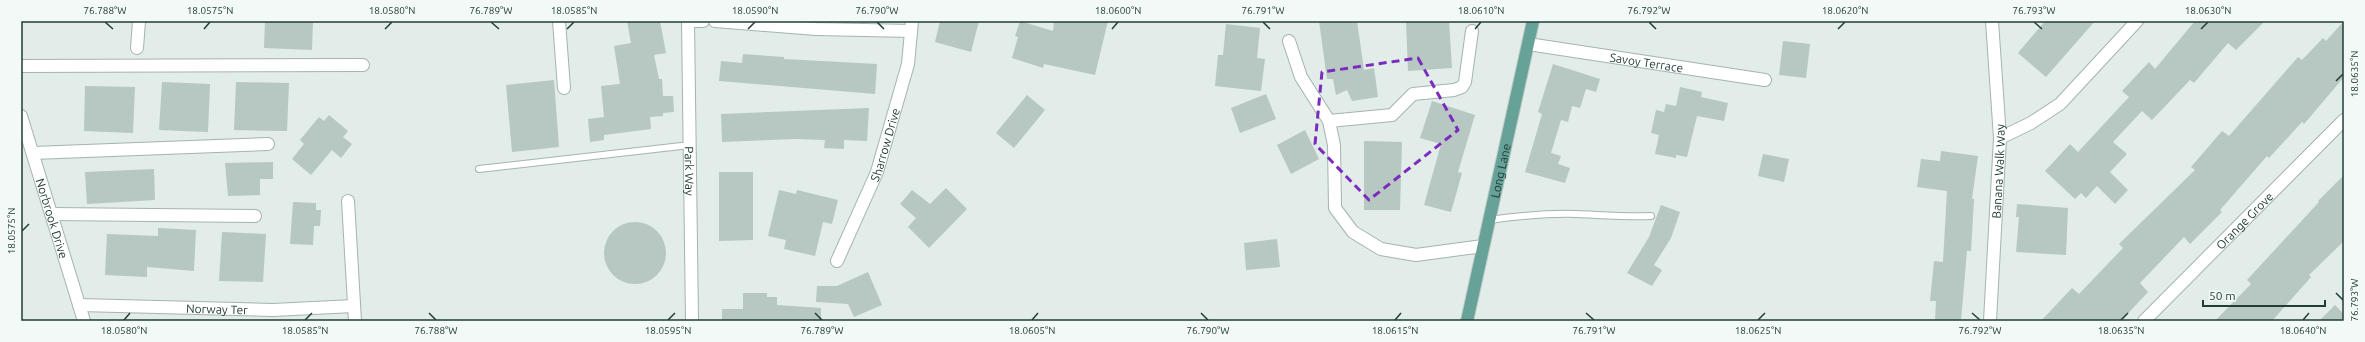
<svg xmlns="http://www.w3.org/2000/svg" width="2365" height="342" font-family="Ubuntu,sans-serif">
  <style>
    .building { fill: #b7c7c1 }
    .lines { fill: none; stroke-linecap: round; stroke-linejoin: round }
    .lane-casing { stroke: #a5b4b0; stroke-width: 8 }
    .street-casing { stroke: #a5b4b0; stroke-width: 14 }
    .primary-casing { stroke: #c1c9c7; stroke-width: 14 }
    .lane { stroke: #fff; stroke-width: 6 }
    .street { stroke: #fff; stroke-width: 12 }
    .primary { stroke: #66a297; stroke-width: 12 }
    .marked { fill: none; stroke: #7b2cbf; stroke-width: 3; stroke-dasharray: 8 5; stroke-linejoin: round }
    .ticks { fill: none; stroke: #223d38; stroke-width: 1.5 }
    .labels { text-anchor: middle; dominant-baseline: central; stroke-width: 3; stroke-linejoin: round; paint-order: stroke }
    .street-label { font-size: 12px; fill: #223d38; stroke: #f2f9f6 }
    .neatline { fill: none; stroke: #223d38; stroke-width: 1.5 }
    .ticks-label { font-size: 10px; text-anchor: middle; fill: #223d38 }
  </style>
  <rect width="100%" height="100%" fill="#e2ece8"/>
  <path class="building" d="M265 21H313L312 50 264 48Z
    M627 21H660L666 53 654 55 659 79H662L663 96H673L674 112 663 113V116L650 117 651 129 604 135V140L590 142 588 119 604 117 601 86 620 84 614 46 631 43Z
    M940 21H979L971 52 935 42Z
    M1020 21 1053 31 1054 21H1108L1095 75 1044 64 1043 68 1012 58 1018 37 1015 36Z
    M1319 21H1357L1364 70 1374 68 1378 97 1352 101 1347 90 1336 95 1333 79H1327Z
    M1406 21H1449L1452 68 1408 71Z
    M2045 21H2095L2046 77 2018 53Z
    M2195 21H2265L2236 50 2228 43 2194 83 2190 80 2152 120 2142 111 2113 142 2127 154 2110 172 2128 190 2115 204 2097 186 2086 198 2081 193 2075 199 2045 171 2070 144 2078 152 2129 97 2122 91 2149 62 2155 69Z
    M2344 21V77L2304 124 2302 122 2269 158 2267 156 2220 210 2222 212 2190 244 2184 237 2140 283 2148 292 2121 321H2041L2072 288 2079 294 2123 248 2119 244 2195 170 2191 167 2222 131 2229 136 2298 57 2302 60 2323 38 2326 41Z
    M1226 24 1260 28 1257 58 1265 59 1261 91 1215 86 1218 55H1223Z
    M1783 41 1810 44 1806 78 1779 75Z
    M743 54 784 57V59L877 64 875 94 719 81 721 61 742 63Z
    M1553 64 1600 79 1596 92 1586 89 1580 108 1572 106 1568 122 1561 120 1551 153 1561 156 1558 164 1570 168 1565 183 1525 172 1542 114 1538 112Z
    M554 80 559 147 512 152 506 85Z
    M162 82 210 84 208 132 159 130Z
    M236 82 289 83 287 131 234 130Z
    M85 86 135 87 133 133 84 131Z
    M1680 87 1702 92 1701 97 1728 103 1724 121 1697 116 1687 157 1676 155V158L1655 154 1659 135 1651 133 1656 110 1664 112 1666 104 1676 106Z
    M1266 94 1276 119 1240 133 1231 108Z
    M1027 95 1045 110 1014 148 996 133Z
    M1432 101 1475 115 1458 172 1462 173 1451 212 1424 205 1441 144 1420 138Z
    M869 108 867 141 844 140V149L824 148 825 140 795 139 722 142 721 114Z
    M329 115 348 131 343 137 352 144 341 158 332 150 311 175 292 159 304 144 300 140 319 117 324 121Z
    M1305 130 1319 159 1291 174 1277 145Z
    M1364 141 1402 142 1400 210H1364Z
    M1941 151 1978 156 1972 199H1974L1971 251H1967L1961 321H1935L1936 301H1930L1934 261 1943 262 1947 191 1917 187 1921 159 1940 161Z
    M1763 154 1789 159 1784 182 1758 176Z
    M273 162V179H260V195L228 196 225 163Z
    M154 169 155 200 87 204 85 172Z
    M719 172H753V240L719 241Z
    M2344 175V241L2309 275 2311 277 2272 321H2215L2251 284 2247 280 2319 202 2318 201Z
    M946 188 967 209 929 248 908 227 916 218 900 204 912 190 930 204Z
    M779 190 796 194 797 190 838 200 832 224 823 222 815 256 784 249 786 240 768 236Z
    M293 202 316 203V210H321L320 226H314L313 245 290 244Z
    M2017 204 2068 208 2066 255 2016 252 2019 217H2016Z
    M1661 205 1680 212 1671 238 1654 265 1662 270 1652 286 1627 273 1649 237Z
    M604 253a31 31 0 1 1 62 0a31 31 0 1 1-62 0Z
    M158 228 196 230 194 271 147 267V277L105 275 107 234 158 236Z
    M222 232 266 234 263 282 219 281Z
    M1277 239 1280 267 1246 270 1244 243Z
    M868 272 882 305 854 317 848 304 816 302 817 286H837Z
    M743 293H767V297H777V305L821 308V321H722V309H743Z
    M2335 305 2344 314V321H2319Z"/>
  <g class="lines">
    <g class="lane-casing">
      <path id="lane" d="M479 169 690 145
        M1489 220C1518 216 1548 213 1577 214 1602 215 1626 217 1651 216"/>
    </g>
    <g class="street-casing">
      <g id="street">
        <path d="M559 21 564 88"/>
        <path id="s1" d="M688 21 692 321"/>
        <path d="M688 21H703"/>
        <path d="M715 21 816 29 911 31"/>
        <path d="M1289 41 1301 77 1329 121 1334 145 1335 208 1353 232 1381 249 1416 255 1483 246"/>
        <path id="s2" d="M1528 44 1765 80"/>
        <path d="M137 48 139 21"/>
        <path d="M21 66 363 65"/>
        <path id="s3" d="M21 116 84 321"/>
        <path d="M1329 121 1392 115 1413 94 1454 90 1462 87 1465 82 1472 31"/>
        <path d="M2000 138 2031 123 2060 104 2137 21"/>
        <path d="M33 153 268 144"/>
        <path d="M348 201 355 321"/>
        <path d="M51 214 255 216"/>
        <path id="s4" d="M837 261 877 172 908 64 912 21"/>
        <path id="s5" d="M79 305 273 310 354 306"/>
        <path id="s6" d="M1990 321 2000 138 1992 21"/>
        <path id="s7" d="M2144 321 2344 120"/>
      </g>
    </g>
    <g class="primary-casing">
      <g id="primary">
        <path id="s8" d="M1467 321 1533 21"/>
      </g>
    </g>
    <use href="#lane" class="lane"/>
    <use href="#street" class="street"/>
    <use href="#primary" class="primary"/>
  </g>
  <path class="marked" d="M1418 58 1458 130 1369 200 1315 144 1322 72Z"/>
  <path class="ticks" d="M105 22 113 29M491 22 499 29M877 22 884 29M1263 22 1270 29M1649 22 1656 29M2034 22 2042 29M204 29 210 22M385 29 392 22M567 29 574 22M748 29 755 22M1112 29 1118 22M1475 29 1481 22M1838 29 1845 22M2201 29 2208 22M2336 81 2343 74M22 231 29 224M2336 293 2343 300M429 313 436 320M815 313 822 320M1201 313 1208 320M1586 313 1594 320M1972 313 1980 320M124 320 130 313M305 320 312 313M668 320 675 313M1032 320 1038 313M1395 320 1401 313M1758 320 1765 313M2121 320 2128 313M2303 320 2309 313"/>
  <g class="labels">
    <g class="street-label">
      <text stroke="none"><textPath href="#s2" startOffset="120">Savoy Terrace</textPath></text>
      <text stroke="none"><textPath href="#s4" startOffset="126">Sharrow Drive</textPath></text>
      <text stroke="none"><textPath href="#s1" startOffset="150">Park Way</textPath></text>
      <text stroke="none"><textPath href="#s8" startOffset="154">Long Lane</textPath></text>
      <text stroke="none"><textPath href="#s6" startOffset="150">Banana Walk Way</textPath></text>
      <text stroke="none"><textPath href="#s3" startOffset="107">Norbrook Drive</textPath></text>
      <text stroke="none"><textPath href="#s7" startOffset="142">Orange Grove</textPath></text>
      <text stroke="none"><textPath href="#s5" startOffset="138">Norway Ter</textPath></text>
    </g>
  </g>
  <rect width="2365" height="342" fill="none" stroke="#f2f9f6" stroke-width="44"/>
  <path d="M2203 300v6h122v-6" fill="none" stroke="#223d38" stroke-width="2"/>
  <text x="2209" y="300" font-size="12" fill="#223d38" stroke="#f2f9f6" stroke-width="3" paint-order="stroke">50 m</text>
  <rect x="22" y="22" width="2321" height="298" class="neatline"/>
  <g class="ticks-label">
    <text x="105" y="14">76.788°W</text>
    <text x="210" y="14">18.0575°N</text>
    <text x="392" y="14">18.0580°N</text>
    <text x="491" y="14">76.789°W</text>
    <text x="574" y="14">18.0585°N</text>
    <text x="755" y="14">18.0590°N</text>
    <text x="877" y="14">76.790°W</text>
    <text x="1118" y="14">18.0600°N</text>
    <text x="1263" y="14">76.791°W</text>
    <text x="1481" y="14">18.0610°N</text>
    <text x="1649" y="14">76.792°W</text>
    <text x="1845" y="14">18.0620°N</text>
    <text x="2034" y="14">76.793°W</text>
    <text x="2208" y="14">18.0630°N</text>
    <text transform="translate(2354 74) rotate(-90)" y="4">18.0635°N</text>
    <text transform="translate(11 231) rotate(-90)" y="4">18.0575°N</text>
    <text transform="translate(2354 300) rotate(-90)" y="4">76.793°W</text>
    <text x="124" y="334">18.0580°N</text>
    <text x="305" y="334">18.0585°N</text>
    <text x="436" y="334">76.788°W</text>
    <text x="668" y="334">18.0595°N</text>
    <text x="822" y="334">76.789°W</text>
    <text x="1032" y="334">18.0605°N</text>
    <text x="1208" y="334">76.790°W</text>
    <text x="1395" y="334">18.0615°N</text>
    <text x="1594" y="334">76.791°W</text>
    <text x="1758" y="334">18.0625°N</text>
    <text x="1980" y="334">76.792°W</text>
    <text x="2121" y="334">18.0635°N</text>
    <text x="2303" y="334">18.0640°N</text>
  </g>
</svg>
